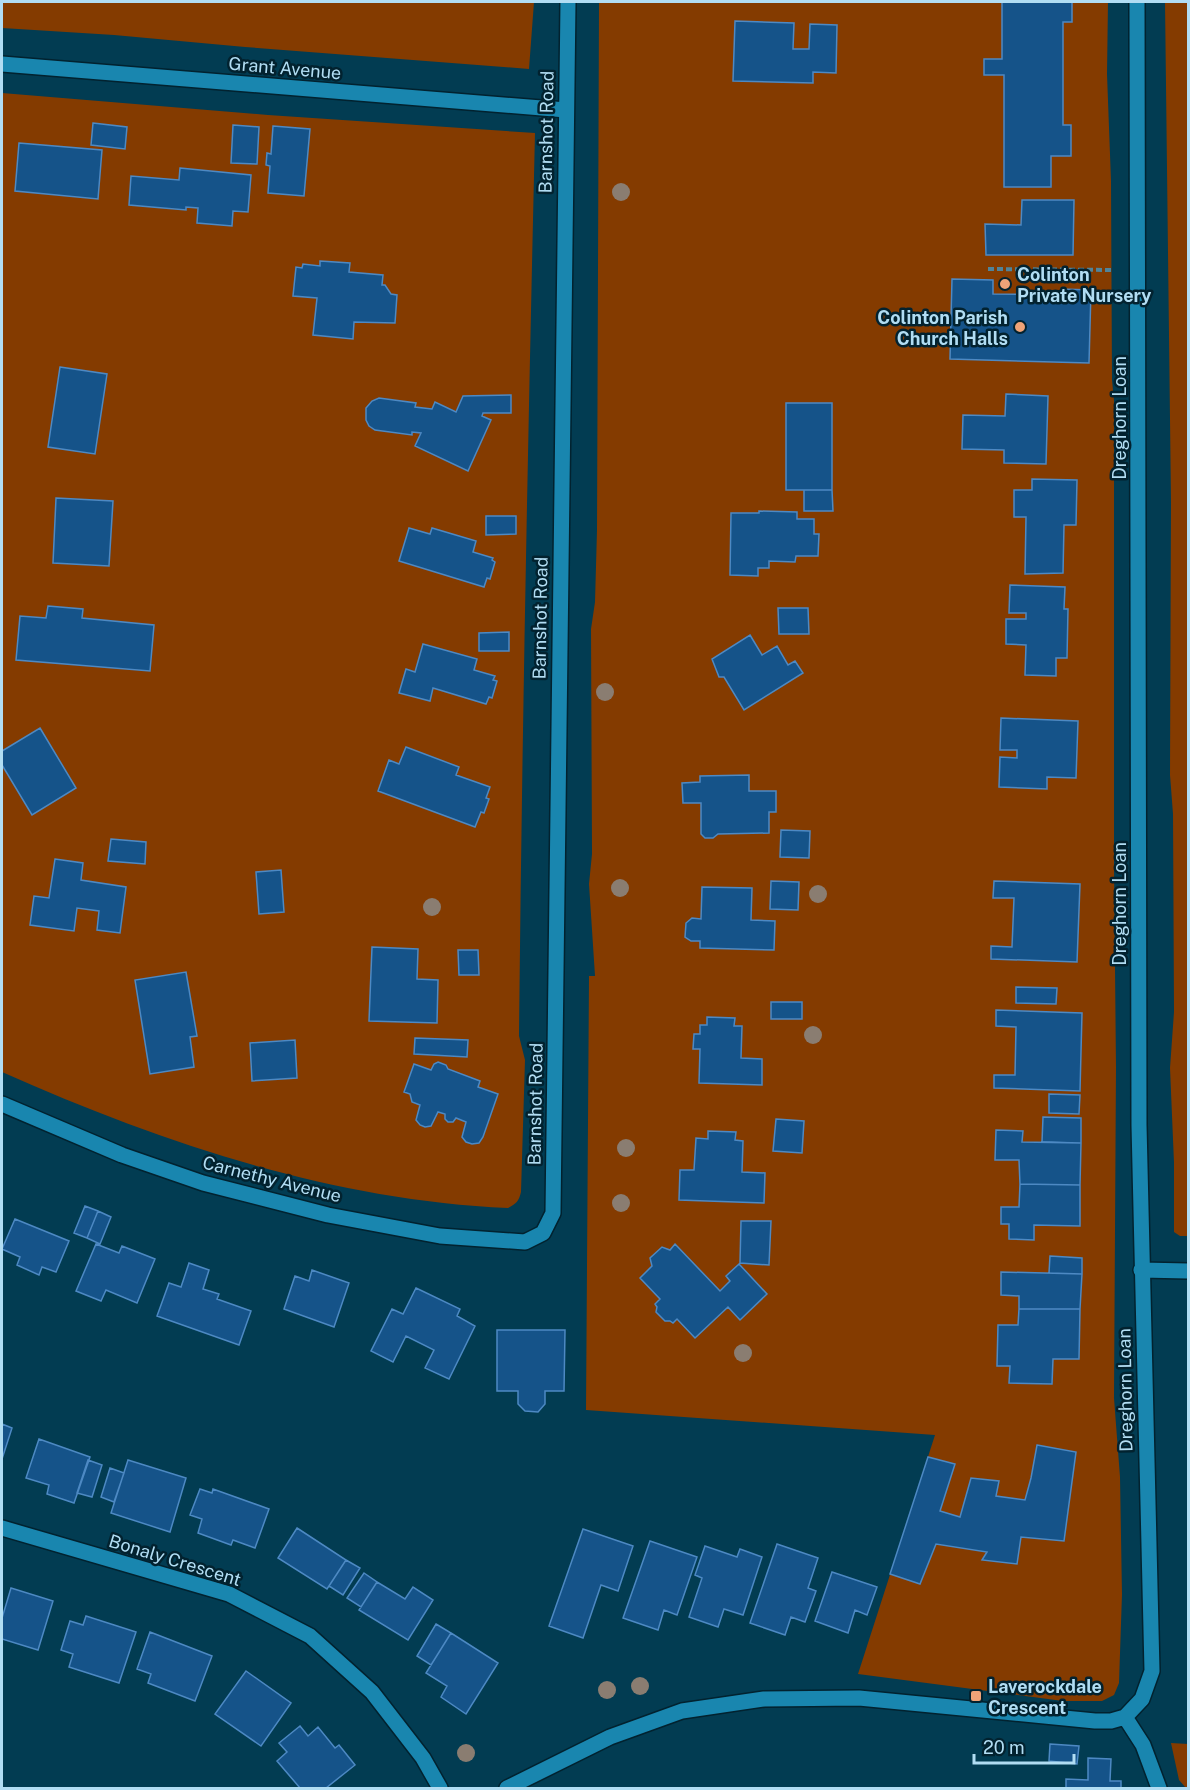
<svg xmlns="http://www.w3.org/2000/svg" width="1190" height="1790" font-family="'Public Sans',sans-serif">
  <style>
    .green { fill: #843b00 }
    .building { fill: #155389; stroke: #4d89c3; stroke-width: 1.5 }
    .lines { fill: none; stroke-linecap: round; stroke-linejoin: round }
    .minor-casing { stroke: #02222f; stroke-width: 18 }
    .path { stroke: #50849a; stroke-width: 4; stroke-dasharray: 6 3; stroke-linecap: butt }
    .minor { stroke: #1986af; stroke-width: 15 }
    .tree { fill: #8a7d71 }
    .poi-dot { fill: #efa378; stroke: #02222f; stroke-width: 2 }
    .labels { text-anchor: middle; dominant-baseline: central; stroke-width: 5; stroke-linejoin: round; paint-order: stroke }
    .street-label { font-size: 18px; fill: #b1ddf3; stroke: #02222f }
    .poi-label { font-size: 18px; font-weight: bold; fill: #b1ddf3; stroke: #02222f; text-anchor: start }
  </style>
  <rect width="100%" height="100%" fill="#023c52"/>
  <path class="green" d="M2 2H534L529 69 245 47 114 35 2 28Z
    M599 2H1108L1107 74 1111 181 1112 380 1114 401V867L1116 1067 1114 1398 1120 1477 1122 1594 1119 1683 1114 1695 1102 1701H1063L858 1674 935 1435 586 1410 589 976H595L589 884 592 854 591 629 595 602 597 530Z
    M1165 2H1188V1236H1180L1174 1232V1163L1170 1068 1174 1012 1173 814 1170 775 1171 503Z
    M2 93 268 115 535 133C528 434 522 735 519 1036L525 1060 521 1192C519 1201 516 1204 508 1208 331 1200 162 1143 2 1072Z
    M1171 1743 1188 1744V1788H1186L1179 1780Z"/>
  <path class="building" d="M1002 2H1072V22H1063V125H1071V156H1051V187H1004V75H984V59H1002Z
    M735 21 794 23 793 49H809L810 24 837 25 836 73 813 72V83L733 81Z
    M93 123 127 127 125 149 91 145Z
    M233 125 259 127 257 164 231 163Z
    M273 126 310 129 304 196 268 193 270 166 266 165 267 153 271 154Z
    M19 143 102 150 98 199 15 191Z
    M180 168 251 175 248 212 233 211 232 226 197 223 198 208 186 207V210L129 205 131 176 179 180Z
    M1022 200H1074L1073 255H986L985 224 1021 225Z
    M320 261 350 263 349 272 383 275 382 285H385L391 294 397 295 395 323 354 322 353 339 313 335 317 298 293 296 296 267 302 268 303 264 320 266Z
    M952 279 993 280V294L1061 295V289L1091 290 1089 363 950 359Z
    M60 367 107 374 95 454 48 447Z
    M1006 394 1048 396 1046 464 1004 463V450L962 449 963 415 1005 416Z
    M511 395V413H483L482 416 491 420 468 471 415 446 421 433 412 432V435L375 430 369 426 366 420V408L372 401 379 398 416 403 415 407 432 409 435 402 456 412 463 396Z
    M786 403H832V490H786Z
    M1032 479 1077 480 1076 525H1064L1063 573 1025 574 1026 517H1014V490H1032Z
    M804 490H832L833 511H804Z
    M56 498 113 501 109 566 53 563Z
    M759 511 797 512V519H814V534H819L818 556H796L795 562 769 561V568H758V576L730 575 731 513H759Z
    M486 516H516V534L486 535Z
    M409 528 430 534 432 528 476 541 473 552 493 558 492 560 495 562 490 579 487 578 484 587 399 561Z
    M1010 585 1065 587 1064 609H1068L1067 658H1056V676L1025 675 1026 645 1006 644V619H1026V613H1009Z
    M48 606 83 609 82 618 154 625 150 671 16 660 20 616 46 618Z
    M778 608H808L809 634H779Z
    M509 632V651H479V633Z
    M750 635 762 655 777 646 788 665 795 661 803 673 744 710 724 677H719L712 659Z
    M423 644 477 659 474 670 495 676 493 680 497 681 492 698 489 697 486 704 433 688 430 701 399 693 406 669 415 672Z
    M1001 718 1078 721 1076 778 1047 777V789L999 787 1000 757 1017 758V750H1000Z
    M40 728 76 788 32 815 2 765V751Z
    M406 747 459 767 456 775 490 787 486 798 489 799 484 813 481 812 475 827 378 791 389 760 399 764Z
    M749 775V791H776V812H769V833L718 834 713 838H705L701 834V803H683L682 783 700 782V776Z
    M781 830 810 831 809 858 780 857Z
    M111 839 146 842 145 864 108 861Z
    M55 859 83 863 81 880 126 887 120 933 97 930 99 911 77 908 74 931 30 925 34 896 49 898Z
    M281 870 284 912 259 914 256 872Z
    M771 881 799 882 798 910 770 909Z
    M994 881 1080 884 1077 962 991 959V946L1012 947 1014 898H993Z
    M702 887 752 888 751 920 775 921 774 950 700 948V941H691L685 937 686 923 692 918 701 919Z
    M372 947 418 949 417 979 438 980 437 1023 369 1021Z
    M458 950H478L479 975H459Z
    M186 972 197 1036 190 1037 194 1067 150 1074 135 980Z
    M1016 987 1057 988 1056 1004 1016 1003Z
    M771 1002H802V1019H771Z
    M996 1010 1082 1013 1080 1091 994 1088V1075H1015L1016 1027 996 1026Z
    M707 1017 735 1018 734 1026H742L741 1058 762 1059V1085L699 1083 700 1049H693L694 1034H700V1025H707Z
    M415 1038 468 1040 467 1057 414 1054Z
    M295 1040 297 1078 252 1081 250 1043Z
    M438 1062 446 1065 448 1069 480 1081 478 1087 498 1094 483 1137 479 1143 472 1144 466 1142 462 1137 466 1122 456 1118 453 1122H448L445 1119V1114L438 1112 431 1126 425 1127 420 1125 416 1120 420 1105 412 1102 410 1094 404 1092 414 1064 431 1070 434 1064Z
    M1049 1094 1080 1095 1079 1114 1049 1113Z
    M1043 1117 1081 1118V1143L1042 1142Z
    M776 1119 804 1121 802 1153 773 1151Z
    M996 1130 1023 1131 1022 1142 1081 1143 1080 1185 1020 1184 1019 1160H995Z
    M708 1131 736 1132 735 1140 743 1141 742 1172 765 1173 764 1203 679 1200 680 1170H694L696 1138 708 1139Z
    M1020 1184 1080 1185V1226L1034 1225V1240L1009 1239V1224H1001V1207H1019Z
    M85 1206 98 1211 87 1238 74 1233Z
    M98 1211 111 1217 100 1244 87 1238Z
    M15 1219 69 1241 56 1272 42 1267 39 1275 17 1265 20 1257 2 1249Z
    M741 1221H771L769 1265 740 1263Z
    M96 1244 119 1253 122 1246 155 1259 137 1303 106 1290 101 1301 76 1291Z
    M675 1244 720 1291 730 1281 726 1276 739 1264 767 1294 740 1320 728 1307 695 1338 677 1319 673 1323 670 1321H665L656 1312 657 1307 655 1304 660 1299 640 1278 652 1266 650 1258 662 1247 670 1250Z
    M1050 1256 1082 1258V1274L1049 1273Z
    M189 1263 209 1270 203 1289 219 1294 217 1299 251 1311 239 1345 157 1316 169 1283 181 1287Z
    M312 1270 349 1283 334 1327 284 1309 295 1276 309 1281Z
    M1001 1272 1082 1274 1080 1309H1019V1296L1001 1295Z
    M416 1288 460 1309 457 1316 475 1326 449 1379 425 1368 434 1350 406 1336 393 1362 371 1351 392 1309 403 1314Z
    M1019 1309H1080L1079 1359H1053L1052 1384 1009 1383 1010 1366H997L998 1325H1018Z
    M497 1330H565L564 1391H545V1404L538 1412 525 1411 518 1404V1391H497Z
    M2 1424 12 1428 2 1459Z
    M39 1439 90 1457 74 1503 47 1494 49 1485 26 1478Z
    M1037 1445 1076 1452 1064 1541 1021 1537 1017 1564 982 1560 987 1552 936 1544 920 1584 890 1574 928 1457 955 1464 940 1511 960 1517 971 1478 999 1481 996 1496 1025 1500 1031 1478Z
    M88 1460 102 1465 92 1497 77 1493Z
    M128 1460 186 1478 170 1532 111 1513Z
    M110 1468 124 1473 114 1502 101 1497Z
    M200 1489 212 1493 213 1489 269 1509 255 1548 233 1540 231 1545 198 1533 202 1519 190 1515Z
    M297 1528 346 1560 327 1589 278 1558Z
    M583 1529 633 1546 618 1591 601 1585 583 1638 549 1626Z
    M650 1541 697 1557 677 1615 664 1610 658 1630 623 1618Z
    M777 1544 818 1558 808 1588 816 1591 805 1622 791 1617 785 1635 750 1623Z
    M705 1546 737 1557 740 1549 762 1557 743 1615 724 1609 718 1627 689 1617 702 1578 695 1575Z
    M346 1560 360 1568 343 1595 329 1586Z
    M832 1572 877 1587 867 1615 855 1610 848 1633 815 1621Z
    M364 1573 377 1582 361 1607 347 1598Z
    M377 1582 405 1599 413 1587 433 1600 408 1640 359 1610Z
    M11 1588 53 1601 38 1650 2 1639V1618Z
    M86 1616 136 1632 119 1683 69 1667 73 1654 61 1650 70 1621 83 1625Z
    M436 1624 451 1633 431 1665 417 1656Z
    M150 1632 212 1656 195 1701 148 1683 151 1674 137 1669Z
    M451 1633 498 1663 466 1714 441 1697 447 1686 426 1673Z
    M246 1671 291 1703 261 1746 215 1714Z
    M300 1726 308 1736 318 1727 335 1748 339 1745 355 1765 326 1788H300L277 1761 287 1752 279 1743Z
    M1050 1744 1079 1746 1077 1764 1049 1761Z
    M1088 1758 1111 1759 1110 1781H1121V1788H1066V1779L1088 1780Z"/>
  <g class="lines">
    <g class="minor-casing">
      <path id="minor" d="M2 64 566 110
        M2 1104 122 1155 203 1183 328 1215 440 1236 525 1242 543 1233 553 1213 568 2
        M1141 1270 1188 1271
        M2 1528 229 1594 310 1636 372 1692 423 1758 440 1788
        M1125 1717 1142 1699 1152 1671 1139 1125 1137 2
        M1125 1717 1143 1745 1159 1788
        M507 1788 610 1737 682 1711 764 1699 859 1698 1095 1721H1111L1125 1717"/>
    </g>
    <path class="path" d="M988 269 1113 270"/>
    <use href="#minor" class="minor"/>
  </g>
  <g class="tree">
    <circle cx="621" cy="192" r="9"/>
    <circle cx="605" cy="692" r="9"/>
    <circle cx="620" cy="888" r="9"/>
    <circle cx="818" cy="894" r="9"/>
    <circle cx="432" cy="907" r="9"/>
    <circle cx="813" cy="1035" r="9"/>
    <circle cx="626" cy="1148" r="9"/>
    <circle cx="621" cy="1203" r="9"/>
    <circle cx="743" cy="1353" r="9"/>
    <circle cx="640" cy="1686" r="9"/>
    <circle cx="607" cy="1690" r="9"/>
    <circle cx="466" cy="1753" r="9"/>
  </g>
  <g class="poi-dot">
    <circle cx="1005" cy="284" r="6"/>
    <circle cx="1020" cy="327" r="6"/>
    <rect x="970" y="1690" width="12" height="12" rx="3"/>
  </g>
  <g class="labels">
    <g class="street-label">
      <text transform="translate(285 68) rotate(5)">Grant Avenue</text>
      <text transform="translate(546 132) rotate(-89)">Barnshot Road</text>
      <text transform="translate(1119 418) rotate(-90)">Dreghorn Loan</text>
      <text transform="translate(540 618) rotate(-89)">Barnshot Road</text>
      <text transform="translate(1119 904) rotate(-90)">Dreghorn Loan</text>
      <text transform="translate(535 1104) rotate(-89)">Barnshot Road</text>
      <text transform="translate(272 1179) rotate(14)">Carnethy Avenue</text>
      <text transform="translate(1125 1390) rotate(-91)">Dreghorn Loan</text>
      <text transform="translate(175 1560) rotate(17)">Bonaly Crescent</text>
    </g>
    <g class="poi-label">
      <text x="1017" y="274">Colinton<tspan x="1017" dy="21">Private Nursery</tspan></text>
      <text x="1008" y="317" text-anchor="end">Colinton Parish<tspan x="1008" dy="21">Church Halls</tspan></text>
      <text x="988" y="1686">Laverockdale<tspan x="988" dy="21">Crescent</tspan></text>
    </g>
  </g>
  <rect width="1190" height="1790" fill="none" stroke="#b1ddf3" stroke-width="6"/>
  <path d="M974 1754v9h100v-9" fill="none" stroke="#b1ddf3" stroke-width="3"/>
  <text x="983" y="1754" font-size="18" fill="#b1ddf3" stroke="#02222f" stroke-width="4.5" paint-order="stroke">20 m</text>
</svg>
